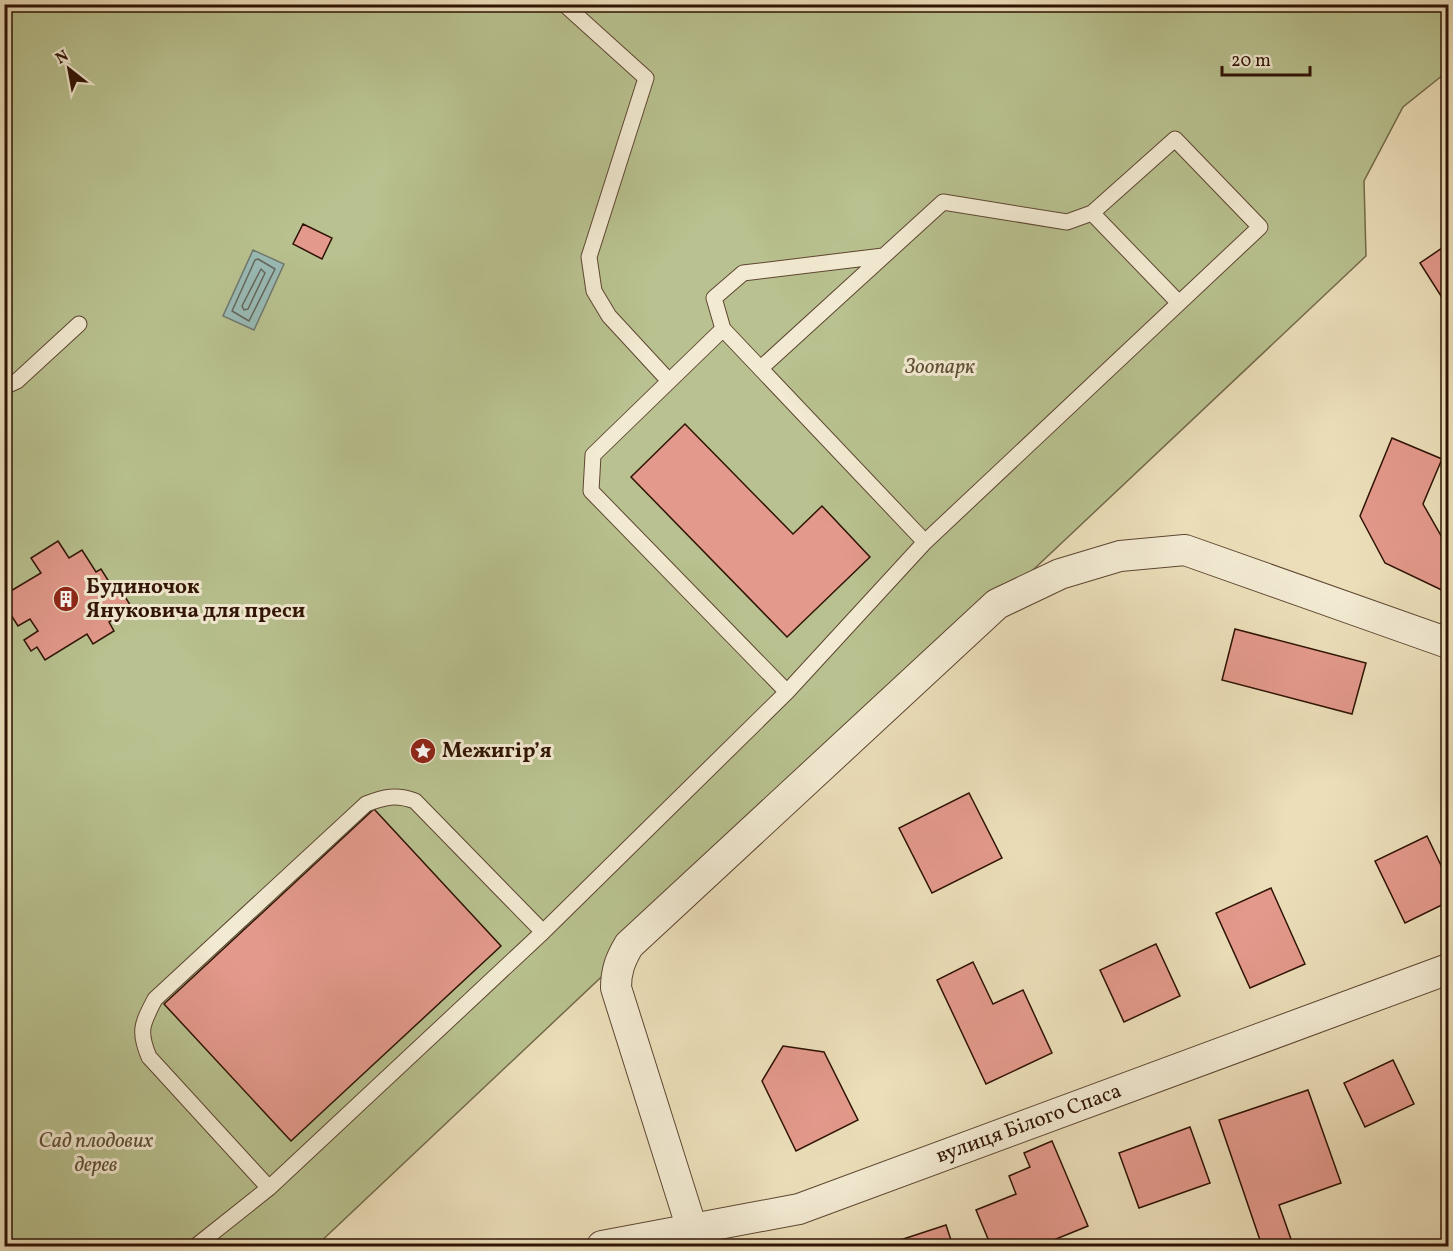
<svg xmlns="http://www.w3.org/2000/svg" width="1453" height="1251" font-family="Vollkorn,serif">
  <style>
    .green { fill: #b8c18f; stroke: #746a4a; stroke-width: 1.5 }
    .water { fill: #99bbb6; stroke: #6f786f; stroke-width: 1.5 }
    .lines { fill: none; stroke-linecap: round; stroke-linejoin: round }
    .shore { stroke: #64675d; stroke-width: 1.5 }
    .building { fill: #e3998b; stroke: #2f1304; stroke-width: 1.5 }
    .service-casing { stroke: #5e4631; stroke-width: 17 }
    .minor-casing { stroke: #5e4631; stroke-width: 32 }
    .service { stroke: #f2ead2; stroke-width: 15 }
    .minor { stroke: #f2ead2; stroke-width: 30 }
    .labels { text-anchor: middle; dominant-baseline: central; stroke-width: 6; stroke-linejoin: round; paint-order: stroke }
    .park-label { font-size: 21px; font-style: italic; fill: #5f5035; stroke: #f2ead2 }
    .poi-label { font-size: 21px; font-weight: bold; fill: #2f1304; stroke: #f2ead2; text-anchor: start }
    .street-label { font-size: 21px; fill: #2f1304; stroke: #f2ead2 }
  </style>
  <rect width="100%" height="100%" fill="#ebdeb9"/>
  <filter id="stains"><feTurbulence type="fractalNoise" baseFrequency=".00333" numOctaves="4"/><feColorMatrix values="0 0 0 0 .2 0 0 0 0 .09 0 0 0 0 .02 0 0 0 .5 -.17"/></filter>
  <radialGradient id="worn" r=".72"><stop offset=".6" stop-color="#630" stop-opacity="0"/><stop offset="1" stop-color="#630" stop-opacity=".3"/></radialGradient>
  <path class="green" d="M5 5H1448V71L1403 107 1364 181 1366 256 316 1246H5Z"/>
  <path class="water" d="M253 250 284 264 254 330 223 316Z"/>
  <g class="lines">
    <path class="shore" d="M258 259 275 269 249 321 232 311 255 260Z
      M261 269 265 273 248 309 244 310 242 306Z"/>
  </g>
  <path class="building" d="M303 224 332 238 322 259 293 244Z
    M1448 244V307L1420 263Z
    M685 424 793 534 822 506 870 557 787 637 631 477Z
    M1392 438 1442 459 1423 504 1448 548V593L1385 563 1360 516Z
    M58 541 69 558 82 550 96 572 101 569 111 585 116 582 132 608 109 622 114 631 93 644 87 634 45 660 37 647 31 651 24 640 38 631 30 619 18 626 4 604V595L41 573 31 558Z
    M1235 629 1366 663 1352 714 1222 680Z
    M969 793 1002 858 932 893 899 828Z
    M374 809 501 946 291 1141 164 1004Z
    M1427 836 1448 880V902L1405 923 1375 861Z
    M1271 888 1305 964 1250 988 1216 913Z
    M1156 944 1180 996 1124 1022 1100 970Z
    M973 962 993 1004 1023 990 1052 1053 986 1084 937 980Z
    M783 1046 824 1052 858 1120 796 1151 762 1081Z
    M1393 1060 1414 1104 1365 1127 1344 1083Z
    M1308 1090 1341 1183 1279 1205 1292 1242 1277 1246H1262L1219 1120Z
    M1190 1127 1210 1183 1139 1208 1119 1153Z
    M1052 1141 1088 1226 1039 1246H991L976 1210 1016 1194 1009 1176 1030 1167 1024 1153Z
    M946 1225 953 1246H882Z"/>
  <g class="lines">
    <g class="service-casing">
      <path id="service" d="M564 4 646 78 589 257 594 291 609 316 669 381
        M1092 213 1178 302
        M723 329 714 298 743 273 883 256
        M4 387 17 381 79 324
        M787 692 591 491 593 455 723 329 925 542
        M269 1188 149 1057C138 1031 142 1024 155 999L366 804C384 797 396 794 415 801L543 932
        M196 1246 269 1188 543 932 787 692 925 542 1260 227 1175 139 1092 213 1067 222 943 202 761 368"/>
    </g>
    <g class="minor-casing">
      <path id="minor" d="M692 1229 616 988C616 971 620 960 629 945L997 604 1060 574 1120 556 1185 550 1448 643
        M602 1246 799 1209 1448 969"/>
    </g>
    <use href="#service" class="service"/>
    <use href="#minor" class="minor"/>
  </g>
  <defs>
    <g id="building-disc" transform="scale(1.35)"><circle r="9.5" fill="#8f2418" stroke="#f2ead2"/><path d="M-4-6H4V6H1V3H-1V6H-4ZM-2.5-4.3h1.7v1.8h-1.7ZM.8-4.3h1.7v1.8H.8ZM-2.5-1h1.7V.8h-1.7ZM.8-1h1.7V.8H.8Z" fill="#fff"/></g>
    <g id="sight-disc" transform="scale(1.35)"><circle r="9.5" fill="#8f2418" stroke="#f2ead2"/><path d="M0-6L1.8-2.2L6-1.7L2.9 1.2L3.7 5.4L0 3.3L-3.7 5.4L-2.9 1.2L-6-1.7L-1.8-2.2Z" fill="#fff"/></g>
  </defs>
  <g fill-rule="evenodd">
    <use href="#building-disc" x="66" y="599"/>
    <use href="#sight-disc" x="423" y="751"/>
  </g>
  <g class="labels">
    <g class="park-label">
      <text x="940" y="367">Зоопарк</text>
      <text x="96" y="1141">Сад плодових<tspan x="96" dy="24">дерев</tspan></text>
    </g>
    <g class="poi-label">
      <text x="86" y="587">Будиночок<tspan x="86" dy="24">Януковича для преси</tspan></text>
      <text x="442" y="751">Межигір’я</text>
    </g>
    <g class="street-label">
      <text transform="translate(1029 1124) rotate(-20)">вулиця Білого Спаса</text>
    </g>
  </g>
  <rect width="1453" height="1251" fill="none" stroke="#ebdeb9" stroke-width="24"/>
  <rect x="6" y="6" width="1441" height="1239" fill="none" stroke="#2f1304" stroke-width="3"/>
  <rect x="12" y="12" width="1429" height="1227" fill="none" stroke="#2f1304" stroke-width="1.5"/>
  <g transform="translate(69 69) rotate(329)" stroke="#f2ead2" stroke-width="4.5" paint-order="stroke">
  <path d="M0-4.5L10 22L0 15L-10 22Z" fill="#2f1304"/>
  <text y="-9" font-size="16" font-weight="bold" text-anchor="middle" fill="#2f1304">N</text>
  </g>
  <path d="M1222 66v9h88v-9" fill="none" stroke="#2f1304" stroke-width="3"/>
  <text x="1231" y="66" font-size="18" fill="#2f1304" stroke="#f2ead2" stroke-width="4.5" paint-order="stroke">20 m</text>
  <rect width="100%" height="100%" filter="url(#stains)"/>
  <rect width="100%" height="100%" fill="url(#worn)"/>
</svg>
